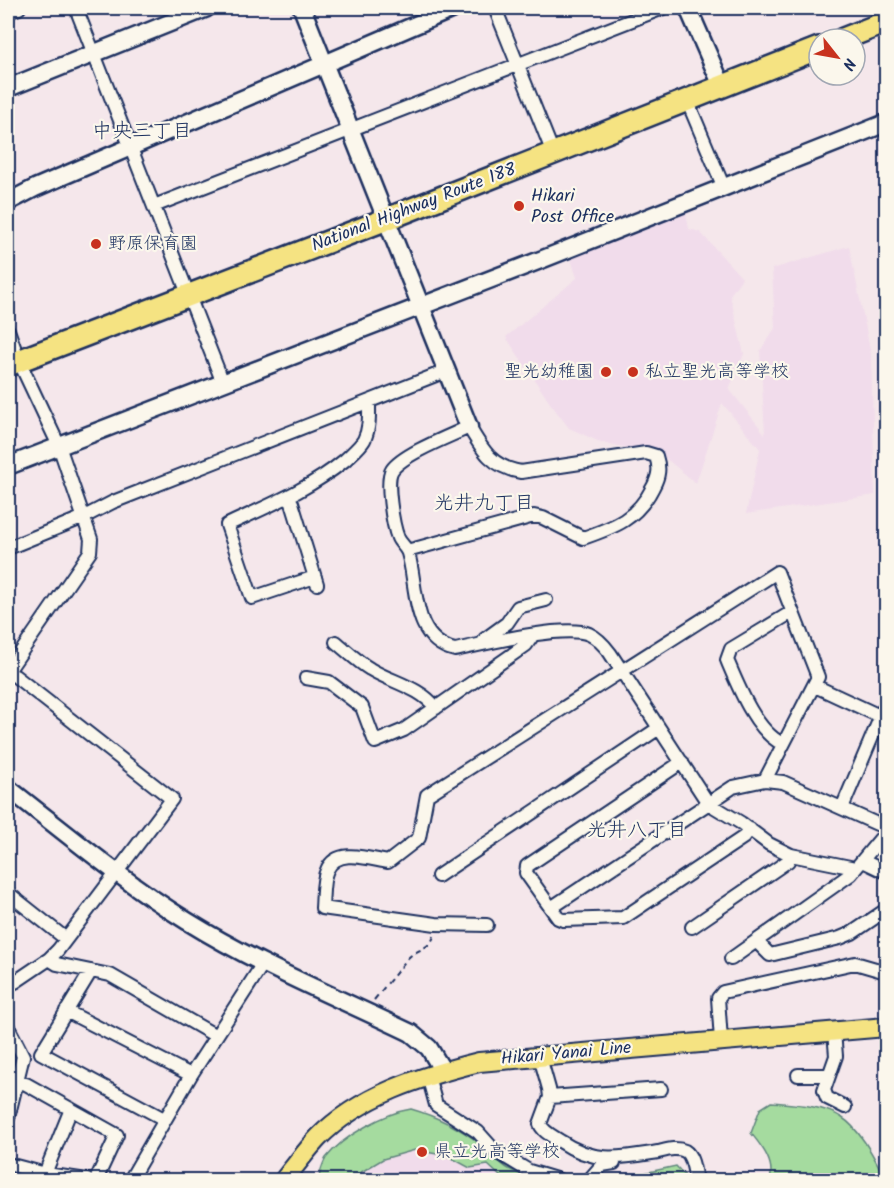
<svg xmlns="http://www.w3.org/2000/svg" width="894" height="1188" font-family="Kalam,'Klee One',sans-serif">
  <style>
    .built { fill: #f1dceb }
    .green { fill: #a5db9f; stroke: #60857e; stroke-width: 1.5 }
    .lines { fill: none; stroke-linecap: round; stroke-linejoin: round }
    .street-casing { stroke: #1b2f5e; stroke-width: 16 }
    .secondary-casing { stroke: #1b2f5e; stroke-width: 21 }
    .primary-casing { stroke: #1b2f5e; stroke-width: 22 }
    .highway-casing { stroke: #1b2f5e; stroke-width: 26 }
    .path { stroke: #1b2f5e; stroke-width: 2; stroke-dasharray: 6 4.5; stroke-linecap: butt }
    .street { stroke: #fbf7ec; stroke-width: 12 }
    .secondary { stroke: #fbf7ec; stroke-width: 16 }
    .primary { stroke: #f5e382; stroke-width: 18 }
    .highway { stroke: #f5e382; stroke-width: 21 }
    .poi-dot { fill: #c8321e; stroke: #fbf7ec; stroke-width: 2 }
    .labels { text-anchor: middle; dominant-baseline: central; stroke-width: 4.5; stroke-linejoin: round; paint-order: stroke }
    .poi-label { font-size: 18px; fill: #1b2f5e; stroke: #fbf7ec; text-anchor: start }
    .street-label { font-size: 18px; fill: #1b2f5e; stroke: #fbf7ec }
    .neighbourhood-label { font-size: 20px; fill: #1b2f5e; stroke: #fbf7ec }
  </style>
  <rect width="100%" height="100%" fill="#f5e7eb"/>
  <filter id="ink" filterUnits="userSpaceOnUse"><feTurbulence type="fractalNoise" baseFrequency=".0167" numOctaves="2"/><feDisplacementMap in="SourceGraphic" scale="12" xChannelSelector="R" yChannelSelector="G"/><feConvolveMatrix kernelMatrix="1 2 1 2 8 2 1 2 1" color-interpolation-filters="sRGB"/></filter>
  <g filter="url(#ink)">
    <path class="built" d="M686 212 689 229 700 232 742 278 730 295 744 354 729 389 765 434 760 351 775 328 772 269 849 246 871 354 875 495 746 514 760 449 722 403 696 483 653 448H628L600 442 569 428 550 403 506 337 577 278 570 256Z
      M467 1142 509 1180H333L373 1144Z"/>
    <path class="green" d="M771 1102C791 1104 823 1105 841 1117 859 1128 873 1155 883 1174L886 1177V1180H770C775 1162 762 1147 751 1133L760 1109Z
      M411 1109C439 1117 462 1129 485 1147 494 1154 499 1164 509 1169 518 1174 530 1177 540 1180H501V1177L488 1165 470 1168 448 1156 415 1150 383 1159 348 1180H318C320 1174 322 1164 326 1158 343 1136 385 1113 411 1109Z
      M676 1166 689 1180H634L644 1173Z"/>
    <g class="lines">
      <g class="street-casing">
        <path id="street" d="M76 8 223 383
          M495 8 553 153
          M8 12 19 8
          M687 100 724 188
          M154 206 663 8
          M8 330 19 361 59 446 91 539 90 552 8 671
          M288 497 292 503 317 584
          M8 548 84 517 113 502 446 371
          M407 551 534 516 543 518 583 538C615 527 637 519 653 487 659 476 660 468 656 456L646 453 521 472C492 467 483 451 469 427 450 436 403 454 392 470 385 480 393 526 398 538 400 543 406 547 408 553 418 587 411 640 455 650 483 644 565 624 589 634 598 638 604 645 610 653L708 803 741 823 769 844 791 855 855 868
          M315 577 252 598 227 525C268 506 310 489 345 460 351 454 360 447 364 440 370 428 369 415 369 403
          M336 642C347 651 358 662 370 669 391 682 420 687 436 708
          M482 644 485 639 507 623 518 607 546 600
          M8 674 15 676 172 799 58 950 49 959 15 982
          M306 678 329 682 362 707 375 742 404 730 526 645 533 635
          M815 686 886 719
          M783 744C756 732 738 686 727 660L731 649 792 612
          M682 762 527 866 526 873 558 918 563 920 623 918 744 837 750 829
          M842 808 886 704
          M863 861 886 872
          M438 876 659 728
          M8 893 66 939
          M551 908 733 787 765 780 783 782 886 828
          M487 925 436 924 322 908C323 897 322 880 327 870 337 847 369 859 388 862L419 838 427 795 777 572 818 677 765 780
          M692 927 788 861 791 855
          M756 941 770 955 840 938 852 933 886 910
          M49 959 57 964 110 975 216 1036
          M731 959 851 874 886 832
          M91 971 41 1053 164 1119
          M66 1011 191 1075
          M8 1027 23 1056 8 1118
          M834 1031 836 1056 824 1090 827 1098 845 1107
          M721 1040 718 998 723 992 855 963 886 972
          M540 1057 549 1089 550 1097 540 1124C543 1132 553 1136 560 1141 594 1164 620 1158 658 1152 667 1150 676 1147 685 1151 693 1156 694 1172 696 1180
          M798 1075H829
          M428 1076 436 1105 478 1132 495 1151 509 1159 529 1171 559 1180
          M17 1082 26 1084 117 1135 96 1180
          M550 1097 661 1089
          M8 1164 46 1174 87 1180
          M46 1174 48 1166 71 1109
          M130 1180 191 1075 264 962
          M589 1180 602 1165 614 1163"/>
      </g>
      <g class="secondary-casing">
        <path id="secondary" d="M302 8 469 427
          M688 8 722 86
          M8 88 207 8
          M8 202 35 188 455 8
          M8 466 543 259 886 123
          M8 788C66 833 124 882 187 921 258 965 336 997 411 1033L429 1048 443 1071"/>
      </g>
      <g class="primary-casing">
        <path id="primary" d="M284 1180C295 1166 306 1151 318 1138 360 1095 423 1076 479 1062L886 1027"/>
      </g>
      <g class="highway-casing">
        <path id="highway" d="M843 39 886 22
          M8 365 387 219 819 48"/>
      </g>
      <path class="path" d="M374 1000 408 958C417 949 430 949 434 936"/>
      <use href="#street" class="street"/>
      <use href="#secondary" class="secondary"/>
      <use href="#primary" class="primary"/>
      <use href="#highway" class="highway"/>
    </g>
  </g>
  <g class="poi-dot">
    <circle cx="519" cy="206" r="6"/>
    <circle cx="96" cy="244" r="6"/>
    <circle cx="606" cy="372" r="6"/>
    <circle cx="633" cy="372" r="6"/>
    <circle cx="422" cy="1152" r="6"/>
  </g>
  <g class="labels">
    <g class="poi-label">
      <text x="531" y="196">Hikari<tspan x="531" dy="21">Post Office</tspan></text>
      <text x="108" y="244">野原保育園</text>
      <text x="594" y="372" text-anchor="end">聖光幼稚園</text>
      <text x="645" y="372">私立聖光高等学校</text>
      <text x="434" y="1152">県立光高等学校</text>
    </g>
    <g class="street-label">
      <text transform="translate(414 208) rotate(-21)">National Highway Route 188</text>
      <text transform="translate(566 1054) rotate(-5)">Hikari Yanai Line</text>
    </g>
    <g class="neighbourhood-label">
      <text x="142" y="132">中央三丁目</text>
      <text x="484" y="504">光井九丁目</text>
      <text x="637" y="831">光井八丁目</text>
    </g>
  </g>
  <rect width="894" height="1188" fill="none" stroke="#fbf7ec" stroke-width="30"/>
  <rect x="15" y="15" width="864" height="1158" fill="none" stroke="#1b2f5e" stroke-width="2" filter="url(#ink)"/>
  <g transform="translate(837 57) rotate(121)"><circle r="28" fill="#fbf7ec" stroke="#a1a7b3" stroke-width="1.5"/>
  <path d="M0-4.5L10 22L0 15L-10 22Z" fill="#c8321e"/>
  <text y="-9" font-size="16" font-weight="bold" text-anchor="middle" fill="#1b2f5e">N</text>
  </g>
</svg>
